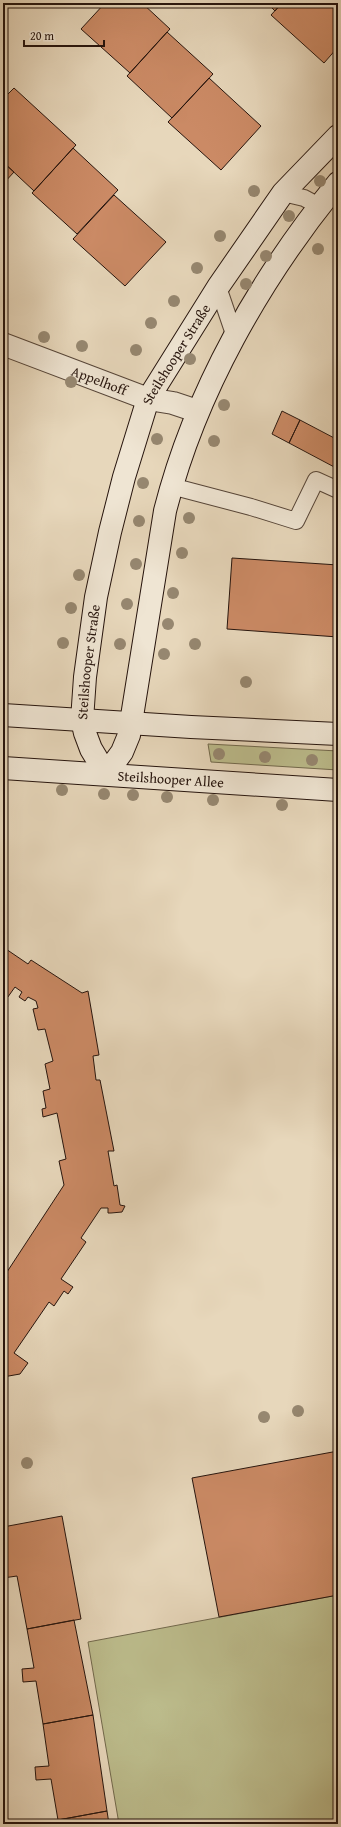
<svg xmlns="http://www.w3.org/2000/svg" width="341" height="1827" font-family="'Gentium Book Plus',serif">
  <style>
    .green { fill: #bcbc8c; stroke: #71684c }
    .building { fill: #cb8a65; stroke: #26140d }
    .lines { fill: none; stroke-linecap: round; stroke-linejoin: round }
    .lane-casing { stroke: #564538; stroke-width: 18 }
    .street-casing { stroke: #564538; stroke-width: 24 }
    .secondary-casing { stroke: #26140d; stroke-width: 24 }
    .lane { stroke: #efe5d3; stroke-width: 16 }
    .street { stroke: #efe5d3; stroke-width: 22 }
    .secondary { stroke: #efe5d3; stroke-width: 22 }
    .tree { fill: #968770 }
    .labels { text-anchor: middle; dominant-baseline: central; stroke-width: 3; stroke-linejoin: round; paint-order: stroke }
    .street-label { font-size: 14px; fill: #26140d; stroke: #efe5d3 }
  </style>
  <rect width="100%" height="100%" fill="#e7d7bb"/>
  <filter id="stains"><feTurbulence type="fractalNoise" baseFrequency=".005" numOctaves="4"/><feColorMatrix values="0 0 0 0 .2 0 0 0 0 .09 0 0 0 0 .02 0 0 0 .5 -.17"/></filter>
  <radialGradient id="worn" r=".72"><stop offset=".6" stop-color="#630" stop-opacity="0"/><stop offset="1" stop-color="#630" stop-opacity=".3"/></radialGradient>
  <path class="green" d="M208 744 338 751V770L211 762Z
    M338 1595V1824H119L88 1642Z"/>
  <path class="building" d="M105 3H142L170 29 130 73 81 29Z
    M267 3H282L275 11Z
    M282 3H338V47L324 63 271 15Z
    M167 32 213 74 172 118 127 76Z
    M209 78 261 126 221 170 168 122Z
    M14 88 76 145 34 191 3 162V99Z
    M73 148 118 190 77 234 32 193Z
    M3 162 14 172 3 184Z
    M114 195 166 242 125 286 73 239Z
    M282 411 300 420 289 443 272 434Z
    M300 420 338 440V469L289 443Z
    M232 558 338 565V637L227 629Z
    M3 947 28 964 31 960 82 993 88 991 99 1055 93 1056 96 1080H100L114 1151H108L114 1186 117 1185 120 1205 125 1206 122 1212 111 1213H108V1208H101L81 1238 86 1242 61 1279 73 1287 68 1294 64 1291 54 1306 49 1302 14 1353 28 1363 20 1374 3 1377V1283L8 1277 5 1275 64 1185 59 1161 66 1159 57 1113 43 1117 42 1109 46 1108 43 1091 50 1089 45 1064 53 1061 45 1029 38 1030 33 1009 38 1008 36 1001 28 997 25 1001 19 997 22 992 15 987 5 1001 3 1000Z
    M338 1451V1595L219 1617 192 1478Z
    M62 1516 81 1619 27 1629 17 1576 3 1578V1527Z
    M74 1620 93 1715 43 1724 36 1681 23 1682 22 1669 34 1668 27 1629Z
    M93 1715 107 1811 58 1820 51 1779 36 1780 35 1767 49 1766 43 1724Z
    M107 1811 109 1824H59L58 1820Z"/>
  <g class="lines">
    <g class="lane-casing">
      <path id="lane" d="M283 193 304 198 319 206
        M218 287 235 337
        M171 486 251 507 296 521 316 480 338 490"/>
    </g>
    <g class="street-casing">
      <g id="street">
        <path id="s1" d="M3 344 148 399 173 403 197 411"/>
      </g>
    </g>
    <g class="secondary-casing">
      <g id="secondary">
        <path d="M3 715 191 727 338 734"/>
        <path id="s2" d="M3 768 338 790"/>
        <path id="s3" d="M106 774 91 749 85 733 82 720 85 677 96 597 110 532 124 477 148 399 218 287 283 193 338 136"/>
        <path d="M106 774 122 752 129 735 165 511C195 392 261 277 338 183"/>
      </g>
    </g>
    <use href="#lane" class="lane"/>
    <use href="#street" class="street"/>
    <use href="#secondary" class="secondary"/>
  </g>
  <g class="tree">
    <circle cx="320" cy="181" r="6"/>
    <circle cx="254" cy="191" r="6"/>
    <circle cx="289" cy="216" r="6"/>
    <circle cx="220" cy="236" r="6"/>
    <circle cx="318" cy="249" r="6"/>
    <circle cx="266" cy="256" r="6"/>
    <circle cx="197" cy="268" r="6"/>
    <circle cx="246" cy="284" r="6"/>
    <circle cx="174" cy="301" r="6"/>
    <circle cx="151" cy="323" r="6"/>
    <circle cx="44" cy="337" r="6"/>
    <circle cx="82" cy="346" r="6"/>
    <circle cx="136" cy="350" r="6"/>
    <circle cx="190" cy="359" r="6"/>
    <circle cx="71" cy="382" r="6"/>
    <circle cx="224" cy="405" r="6"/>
    <circle cx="157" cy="439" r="6"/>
    <circle cx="214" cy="441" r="6"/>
    <circle cx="143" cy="483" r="6"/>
    <circle cx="189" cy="518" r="6"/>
    <circle cx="139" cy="521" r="6"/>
    <circle cx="182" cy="553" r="6"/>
    <circle cx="136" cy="564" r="6"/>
    <circle cx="79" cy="575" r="6"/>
    <circle cx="173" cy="593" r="6"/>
    <circle cx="127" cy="604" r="6"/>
    <circle cx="71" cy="608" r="6"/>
    <circle cx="168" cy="624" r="6"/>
    <circle cx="63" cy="643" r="6"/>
    <circle cx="120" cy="644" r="6"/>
    <circle cx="195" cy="644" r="6"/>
    <circle cx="164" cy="654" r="6"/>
    <circle cx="246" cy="682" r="6"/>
    <circle cx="219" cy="754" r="6"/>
    <circle cx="265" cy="757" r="6"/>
    <circle cx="312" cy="760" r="6"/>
    <circle cx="62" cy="790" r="6"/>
    <circle cx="104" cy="794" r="6"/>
    <circle cx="133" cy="795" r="6"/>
    <circle cx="167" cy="797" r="6"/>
    <circle cx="213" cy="800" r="6"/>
    <circle cx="282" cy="805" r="6"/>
    <circle cx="298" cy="1411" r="6"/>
    <circle cx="264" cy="1417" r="6"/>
    <circle cx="27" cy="1463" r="6"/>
  </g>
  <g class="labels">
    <g class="street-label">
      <text stroke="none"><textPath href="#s3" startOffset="441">Steilshooper Straße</textPath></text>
      <text stroke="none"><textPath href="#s1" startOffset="103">Appelhoff</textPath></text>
      <text stroke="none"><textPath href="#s3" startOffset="118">Steilshooper Straße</textPath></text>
      <text stroke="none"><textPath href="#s2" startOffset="168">Steilshooper Allee</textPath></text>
    </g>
  </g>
  <rect width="341" height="1827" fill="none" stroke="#e7d7bb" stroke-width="16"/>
  <rect x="4" y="4" width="333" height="1819" fill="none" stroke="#26140d" stroke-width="2"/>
  <rect x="8" y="8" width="325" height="1811" fill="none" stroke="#26140d"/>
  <path d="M24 40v6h80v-6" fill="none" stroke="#26140d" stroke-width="2"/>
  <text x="30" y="40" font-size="12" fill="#26140d" stroke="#efe5d3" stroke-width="3" paint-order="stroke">20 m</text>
  <rect width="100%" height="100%" filter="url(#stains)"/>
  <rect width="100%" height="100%" fill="url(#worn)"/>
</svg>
